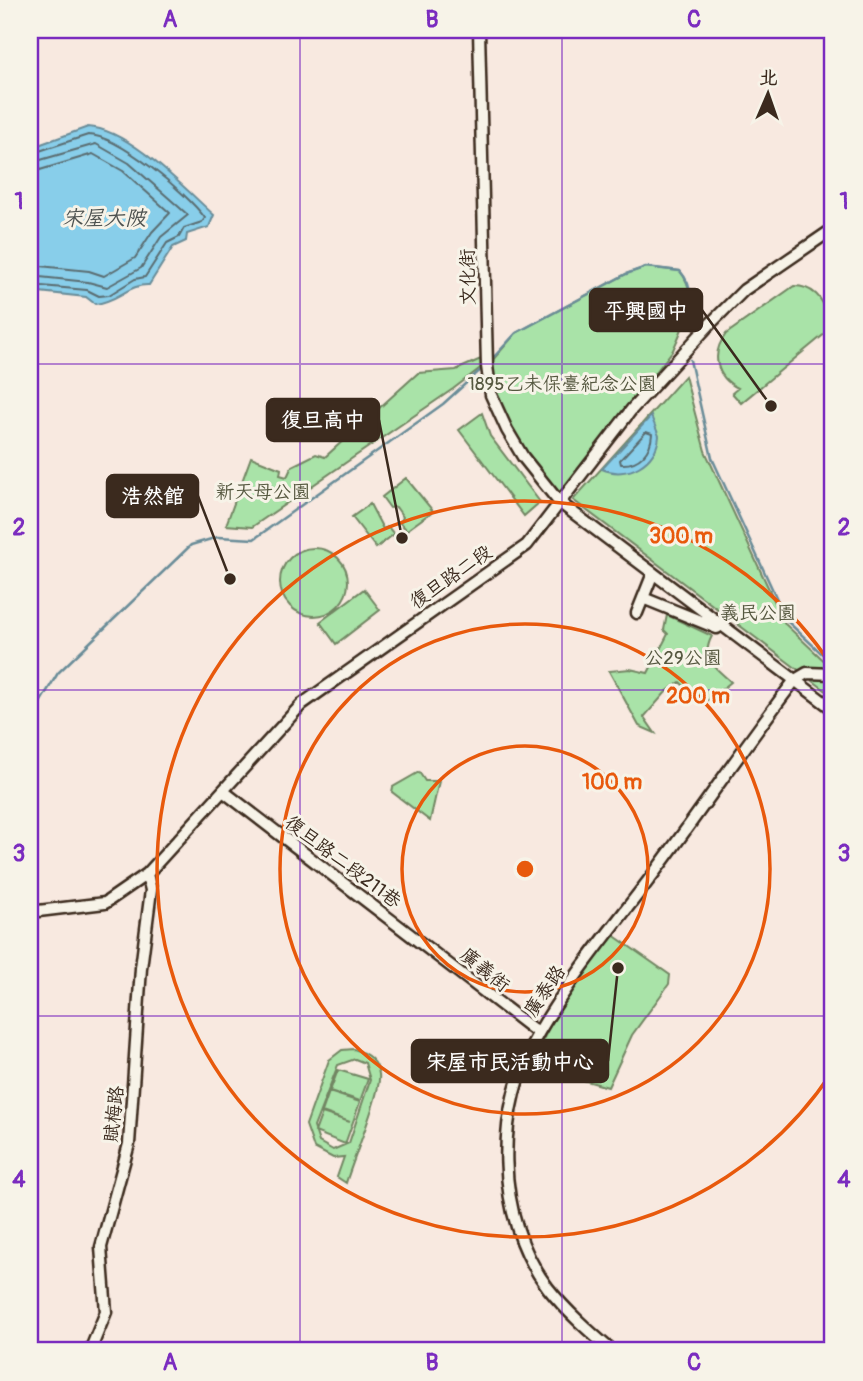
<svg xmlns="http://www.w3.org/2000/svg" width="863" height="1381" font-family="Pangolin,'LXGW WenKai TC',sans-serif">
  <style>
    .green { fill: #a9e3a8; stroke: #728663; stroke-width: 2; fill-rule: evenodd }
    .water { fill: #88ceea; stroke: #698c98; stroke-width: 2 }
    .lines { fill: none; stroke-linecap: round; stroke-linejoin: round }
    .shore { stroke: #5a6c70; stroke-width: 2 }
    .stream { stroke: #698c98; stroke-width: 2.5 }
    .minor-casing { stroke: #3b2a1e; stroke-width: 15 }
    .minor { stroke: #f7f3e8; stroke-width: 10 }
    .grid { fill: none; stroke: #7b2cbf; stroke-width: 2; stroke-opacity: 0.55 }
    .ring { fill: none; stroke: #e8590c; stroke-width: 3.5 }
    .labels { text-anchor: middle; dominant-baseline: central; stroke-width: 6; stroke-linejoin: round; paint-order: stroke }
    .street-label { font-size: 19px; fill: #3b2a1e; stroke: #f7f3e8 }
    .park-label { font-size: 19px; fill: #565840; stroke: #f7f3e8 }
    .water-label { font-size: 21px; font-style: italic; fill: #4e5351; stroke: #f7f3e8 }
    .centre { fill: #e8590c; stroke: #f7f3e8; stroke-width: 3.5 }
    .ring-label { font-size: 21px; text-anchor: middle; font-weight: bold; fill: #e8590c; stroke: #f7f3e8; stroke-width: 6; stroke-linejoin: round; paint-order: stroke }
    .leader { fill: none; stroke: #3b2a1e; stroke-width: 2.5 }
    .callout-dot { fill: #3b2a1e; stroke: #f7f3e8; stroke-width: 2.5 }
    .callout { fill: #3b2a1e; stroke: #3b2a1e; stroke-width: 2.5 }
    .callout-label { font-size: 21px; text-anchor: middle; font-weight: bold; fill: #fff }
    .neatline { fill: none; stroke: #7b2cbf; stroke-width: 2.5 }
    .grid-label { font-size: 23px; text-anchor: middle; font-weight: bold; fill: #7b2cbf }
  </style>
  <rect width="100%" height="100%" fill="#f8e9e0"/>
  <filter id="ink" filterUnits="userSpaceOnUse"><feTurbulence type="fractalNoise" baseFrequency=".0143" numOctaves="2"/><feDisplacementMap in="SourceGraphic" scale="14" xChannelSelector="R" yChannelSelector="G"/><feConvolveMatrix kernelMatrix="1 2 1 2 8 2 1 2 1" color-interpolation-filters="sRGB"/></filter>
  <g filter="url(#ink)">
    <path class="green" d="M646 267 680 271C700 294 684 325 673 350L560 496 520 452 491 395V362L516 333 626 274Z
      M794 286C812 286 824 298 827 316L833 311V327L741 403 732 393 738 388C715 377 711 353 726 334Z
      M481 359 483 366 453 389 252 527 226 525 251 457 281 469 280 475 287 477 292 466 316 454 325 457 418 373 456 370Z
      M685 376 705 451 785 624 833 669V696L573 500Z
      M482 413 490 436 540 502 524 516 459 430Z
      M406 478 433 511 407 530 400 523 403 517 396 507 390 508 382 497Z
      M370 504 383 529 388 527 394 534 376 548 352 517Z
      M280 582a34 34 0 1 1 68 0a34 34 0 1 1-68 0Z
      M364 589 380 610 336 644 320 622Z
      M667 615 712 636C700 659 714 666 731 682L710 699 700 702 680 682 666 692 644 717 655 733 639 726 609 671 630 669 648 673 668 634 664 630Z
      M419 772 425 781H439L430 821 392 792 393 787Z
      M613 935 670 975 669 984 632 1035 608 1087 530 1065 557 1012Z
      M354 1049C366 1053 377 1060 379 1074 382 1091 352 1162 346 1183L337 1177 344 1157 333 1158 314 1148 306 1125 329 1060 342 1050ZM355 1059 365 1063 370 1080 349 1143 333 1150 319 1142 314 1127 338 1065Z
      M338 1070 368 1079 360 1101 330 1091Z
      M329 1092 360 1102 345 1144 315 1132 322 1113 350 1122 322 1112Z"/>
    <path class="water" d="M88 127C129 129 184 188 214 215L209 227 187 234 186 241 173 247 149 285C129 284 119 301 95 304L86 297 30 291V148Z
      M651 416 659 436C657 463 627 480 602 469Z"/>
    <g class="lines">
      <path class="shore" d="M30 154 88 135C118 135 188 194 205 218L202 222 184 228 179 237 167 243 145 277 135 279 109 295 99 296 87 290 30 285
        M30 163 96 144 129 163 188 215 161 237 141 268 107 287 88 282 30 276
        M30 173 93 154 123 171 170 213 152 232 135 258 104 276 89 271 30 265
        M646 432 652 434C651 452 639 465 621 464L620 460Z"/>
      <path class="stream" d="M492 359 516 333 626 274 646 267 680 271C696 289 690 306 683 327
        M690 360 712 458 787 621 833 664
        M30 736 35 711 58 673 191 545 218 537 254 539 443 404 485 366"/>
      <g class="minor-casing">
        <path id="minor" d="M479 30 487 366 491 395 507 430 523 457 559 502 833 709
          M643 598 717 628
          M637 613 653 573
          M223 791 538 1033
          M30 912 105 903 147 874 302 704 527 545 632 409 710 324 744 290 833 229
          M90 1351 106 1312 101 1247 129 1144 141 968 151 890 147 874
          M612 1351C590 1332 567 1312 548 1288 494 1217 494 1107 539 1032 570 979 610 931 648 881 698 815 744 746 795 680L807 673 833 674"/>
      </g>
      <use href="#minor" class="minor"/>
    </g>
  </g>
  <path class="grid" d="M300 30V1351M562 30V1351M30 364H833M30 690H833M30 1016H833"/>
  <g class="ring">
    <circle cx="525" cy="869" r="123"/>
    <circle cx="525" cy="869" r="245"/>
    <path d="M832 1072A368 368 0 1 1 832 666"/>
  </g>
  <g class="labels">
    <g class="street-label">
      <text transform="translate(468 277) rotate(-91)">文化街</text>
      <text transform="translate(451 577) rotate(-35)">復旦路二段</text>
      <text transform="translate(343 862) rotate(37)">復旦路二段211巷</text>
      <text transform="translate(485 970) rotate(39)">廣義街</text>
      <text transform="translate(545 991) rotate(-56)">廣泰路</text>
      <text transform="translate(114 1114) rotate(-84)">賦梅路</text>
    </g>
    <g class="park-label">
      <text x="562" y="384">1895乙未保臺紀念公園</text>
      <text x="263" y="492">新天母公園</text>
      <text x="758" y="613">義民公園</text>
      <text x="683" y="658">公29公園</text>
    </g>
    <g class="water-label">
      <text x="104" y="218">宋屋大陂</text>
    </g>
  </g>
  <circle cx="525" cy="869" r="10" class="centre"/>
  <g class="ring-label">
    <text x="681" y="543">300 m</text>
    <text x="698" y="703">200 m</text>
    <text x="612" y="789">100 m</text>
  </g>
  <path class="leader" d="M771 406L702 310M402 538L379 420M230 579L198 496M618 968L608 1061"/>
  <g class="callout-dot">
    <circle cx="771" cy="406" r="7"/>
    <circle cx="402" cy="538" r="7"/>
    <circle cx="230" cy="579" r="7"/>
    <circle cx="618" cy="968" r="7"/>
  </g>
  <g class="callout">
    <rect x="590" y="289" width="112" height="42" rx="7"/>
    <rect x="267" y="399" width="112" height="42" rx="7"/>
    <rect x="107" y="475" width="91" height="42" rx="7"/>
    <rect x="412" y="1040" width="196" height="42" rx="7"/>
  </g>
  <g class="callout-label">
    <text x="646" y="318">平興國中</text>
    <text x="323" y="427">復旦高中</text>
    <text x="153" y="503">浩然館</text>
    <text x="510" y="1069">宋屋市民活動中心</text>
  </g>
  <rect width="863" height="1381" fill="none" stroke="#f7f3e8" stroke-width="77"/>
  <g transform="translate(768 94) rotate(2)" stroke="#f7f3e8" stroke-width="5" paint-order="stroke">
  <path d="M0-5L12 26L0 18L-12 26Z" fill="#3b2a1e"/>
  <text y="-10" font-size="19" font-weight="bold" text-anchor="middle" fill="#3b2a1e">北</text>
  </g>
  <rect x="38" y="38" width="786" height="1304" class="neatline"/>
  <g class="grid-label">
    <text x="170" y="27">A</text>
    <text x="432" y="27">B</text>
    <text x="694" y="27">C</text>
    <text x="19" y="209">1</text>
    <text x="844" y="209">1</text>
    <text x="19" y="535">2</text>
    <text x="844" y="535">2</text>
    <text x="19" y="861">3</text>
    <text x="844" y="861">3</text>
    <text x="19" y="1187">4</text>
    <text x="844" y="1187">4</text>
    <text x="170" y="1370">A</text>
    <text x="432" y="1370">B</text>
    <text x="694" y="1370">C</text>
  </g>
</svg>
